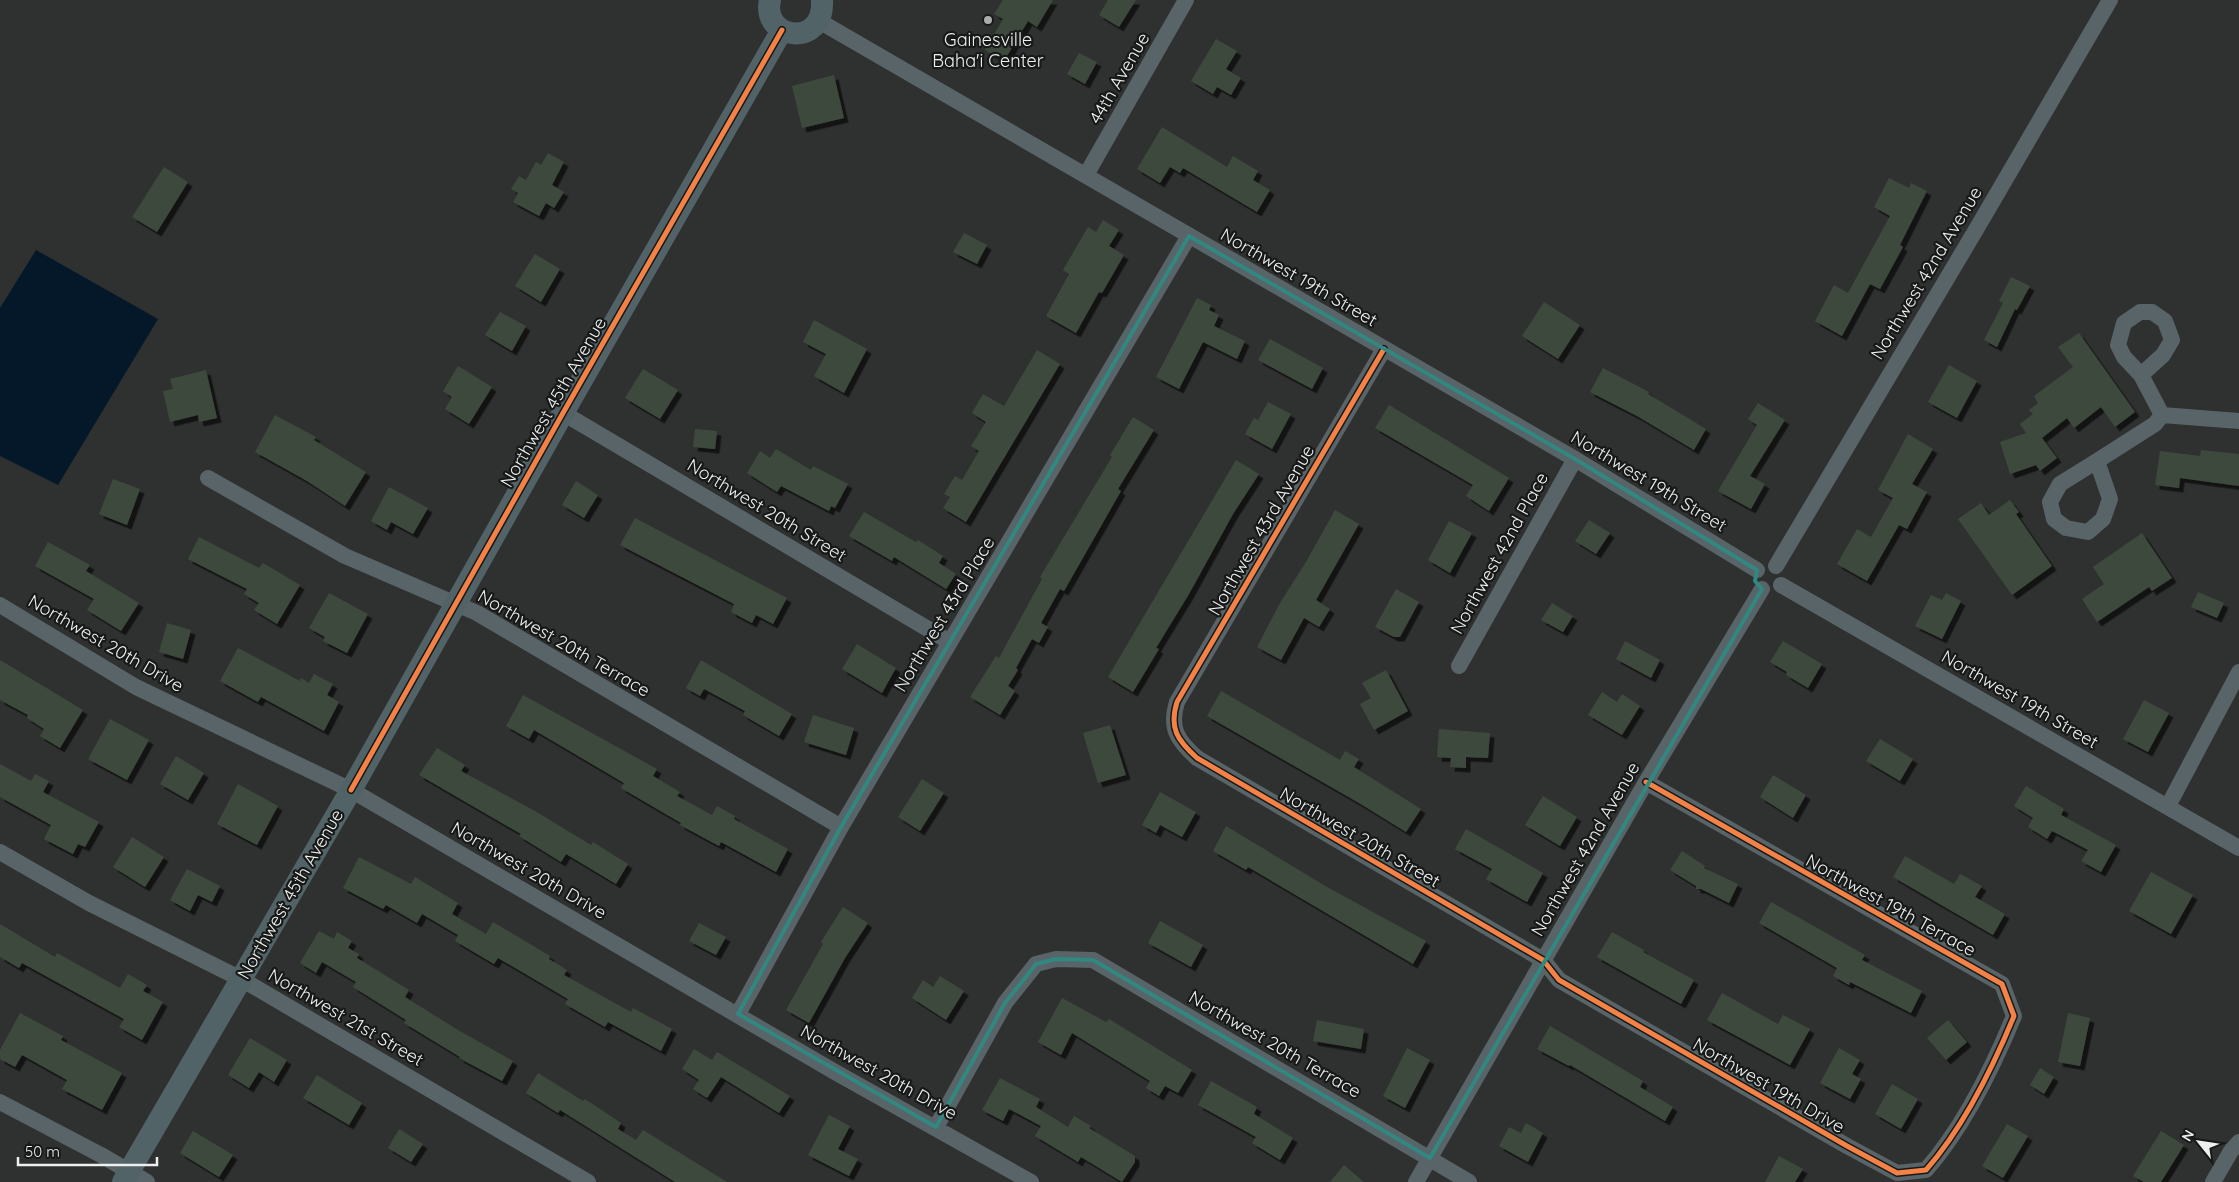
<svg xmlns="http://www.w3.org/2000/svg" width="2239" height="1182" font-family="Quicksand,sans-serif">
  <style>
    .water { fill: #041829 }
    .building { fill: #3e4a3d; filter: url(#shadow) }
    .lines { fill: none; stroke-linecap: round; stroke-linejoin: round }
    .street { stroke: #586467; stroke-width: 16 }
    .secondary { stroke: #526367; stroke-width: 22 }
    .cycleway-casing { stroke: #171918; stroke-width: 8 }
    .cycleway { stroke: #f48246; stroke-width: 5 }
    .marked { fill: none; stroke: #308881; stroke-width: 4; stroke-linejoin: round }
    .poi-dot { fill: #abadac; stroke: #171918; stroke-width: 2 }
    .labels { text-anchor: middle; dominant-baseline: central; stroke-width: 4.5; stroke-linejoin: round; paint-order: stroke }
    .poi-label { font-size: 18px; fill: #eef0ef; stroke: #171918 }
    .street-label { font-size: 18px; fill: #eef0ef; stroke: #171918 }
  </style>
  <defs>
    <filter id="shadow"><feDropShadow dx="4.5" dy="4.5" stdDeviation="0" flood-color="#0009"/></filter>
  </defs>
  <rect width="100%" height="100%" fill="#2f3030"/>
  <path class="water" d="M36 250 158 319 58 485 0 456V308Z"/>
  <path class="building" d="M1003 0H1053L1037 27 1028 21 1004 61 985 50 1003 19 994 14Z
    M1108 0H1136L1119 27 1099 15Z
    M1216 39 1237 51 1226 69 1241 78 1231 95 1217 87 1213 94 1191 81Z
    M1079 53 1097 62 1085 84 1067 74Z
    M834 75 844 118 802 128 792 86Z
    M1162 127 1227 167 1233 156 1258 171 1253 180 1270 190 1257 212 1183 168 1180 173 1170 167 1160 183 1137 169Z
    M548 153 564 162 552 185 564 192 554 208 546 203 539 216 513 202 518 193 511 189 519 176 526 180 536 162 541 165Z
    M164 167 188 182 157 232 132 217Z
    M1889 178 1909 188 1911 183 1927 191 1900 245 1903 247 1880 289 1870 284 1842 336 1815 321 1834 285 1848 293 1890 216 1874 207Z
    M1103 220 1119 230 1109 246 1124 255 1102 293 1099 292 1076 333 1046 316 1069 274 1063 270 1088 227 1096 232Z
    M964 233 987 245 977 264 953 252Z
    M535 254 560 269 541 302 515 286Z
    M2011 277 2030 286 2017 310 2015 309 1997 347 1984 340 2003 303 1999 301Z
    M1197 298 1211 305 1209 310 1219 315 1214 326 1245 341 1237 359 1203 342 1179 389 1156 377Z
    M1544 302 1580 325 1558 359 1522 336Z
    M500 312 526 326 512 351 485 335Z
    M814 320 867 349 844 393 814 376 826 354 803 342Z
    M2079 333 2135 412 2115 427 2101 407 2074 428 2067 418 2042 438 2057 458 2040 471 2036 465 2010 474 2000 442 2026 433 2020 424 2033 414 2029 410 2038 403 2034 396 2073 367 2058 347Z
    M1270 339 1323 368 1312 389 1258 360Z
    M1037 350 1060 364 966 522 943 508 950 497 944 494 955 476 962 480 979 451 971 446 986 422 972 413 983 394 1004 406Z
    M1949 365 1977 381 1957 418 1928 402Z
    M458 366 492 387 469 424 445 409 452 397 443 391Z
    M1603 368 1649 392 1648 394 1706 429 1694 450 1637 416 1590 392Z
    M643 369 678 390 660 419 625 398Z
    M206 370 217 418 199 422 198 415 170 422 163 391 173 389 170 379Z
    M1268 402 1291 414 1272 449 1245 434 1254 418 1258 420Z
    M1758 403 1785 420 1750 476 1765 484 1751 509 1718 491 1757 425 1748 419Z
    M1389 405 1509 478 1489 511 1466 496 1473 485 1375 428Z
    M275 415 316 437 314 440 366 472 345 506 307 481 255 452Z
    M1133 417 1154 430 1118 489 1121 491 1064 591 1060 589 1041 623 1048 627 1039 643 1032 639 1016 668 1018 670 1008 686 1015 691 1000 715 970 697 996 656 999 658 1042 579 1040 577 1112 457 1110 455Z
    M695 429 717 431 715 449 693 447Z
    M1908 434 1933 449 1912 484 1927 492 1907 529 1899 525 1867 581 1837 564 1857 529 1871 537 1893 498 1878 490Z
    M776 449 811 470 813 466 848 484 835 508 831 506 829 511 781 486 777 492 747 473 760 451 770 458Z
    M2201 450 2239 454V486L2180 478 2179 488 2155 485 2160 451 2200 456Z
    M1236 460 1259 474 1233 514 1189 594 1156 648 1159 649 1133 692 1108 677Z
    M113 479 140 489 127 525 99 514Z
    M576 481 598 495 584 518 562 505Z
    M389 487 428 508 413 534 391 522 387 530 371 521Z
    M2010 500 2019 512 2016 514 2052 566 2012 595 1958 519 1981 503 1989 515Z
    M1335 510 1359 524 1316 600 1330 609 1319 627 1304 618 1281 660 1257 647 1280 603 1306 562Z
    M864 512 916 542 918 540 943 556 939 563 956 574 946 589 894 557 892 561 849 536Z
    M635 518 787 598 773 624 756 615 752 623 731 612 734 604 620 545Z
    M1589 520 1610 533 1596 554 1575 541Z
    M1449 521 1472 533 1450 573 1428 560Z
    M2142 533 2172 578 2152 591 2149 587 2097 622 2082 599 2104 584 2093 567Z
    M199 537 259 568 263 563 300 585 277 624 254 610 259 603 244 594 247 589 188 559Z
    M48 542 90 565 86 571 139 603 121 631 87 610 94 599 35 566Z
    M1396 589 1419 602 1400 637H1394L1375 627Z
    M2198 592 2224 603 2217 618 2191 607Z
    M329 593 368 614 347 653 323 641 325 637 309 628Z
    M1946 593 1961 601 1942 639 1915 626 1931 595 1942 600Z
    M1552 603 1573 616 1563 632 1541 620Z
    M167 623 191 630 183 659 159 652Z
    M1625 641 1660 660 1651 678 1616 659Z
    M1783 641 1822 664 1808 688 1786 675 1787 672 1770 662Z
    M857 644 896 668 882 693 842 669Z
    M238 648 300 681 301 678 309 683 314 674 333 684 327 695 339 702 324 731 261 697 258 702 220 681Z
    M0 660 83 710 60 748 40 736 44 729 27 718 28 715 0 700Z
    M701 660 792 714 779 736 743 715 745 711 704 689 700 696 686 688Z
    M1386 670 1408 711 1374 730 1360 704 1371 698 1362 683Z
    M1221 691 1340 760 1345 751 1359 759 1354 767 1421 809 1406 832 1359 803 1207 716Z
    M1602 692 1617 702 1622 694 1640 706 1622 735 1588 715Z
    M523 695 657 769 653 776 680 792 677 796 712 815 717 806 735 816 734 819 788 849 776 872 721 842 719 846 680 825 681 823 621 788 624 783 534 730 529 739 506 726Z
    M2144 700 2169 713 2148 752 2123 739Z
    M813 715 854 728 846 755 804 742Z
    M110 719 149 740 127 780 88 759Z
    M1110 725 1126 775 1098 783 1083 733Z
    M1439 729 1490 733 1488 758 1466 757V768L1450 767 1451 758 1437 757Z
    M1880 739 1913 759 1900 781 1866 761Z
    M437 748 465 765 461 771 535 811 591 845 593 842 628 864 616 884 566 854 561 862 519 836 521 834 419 775Z
    M176 756 204 773 188 800 160 784Z
    M0 764 31 781 35 774 49 781 43 792 99 822 85 847 78 844 73 854 44 839 51 825 0 797Z
    M1773 775 1806 795 1793 818 1760 797Z
    M922 779 944 793 920 831 898 817Z
    M238 784 278 806 257 845 217 824Z
    M2026 786 2064 809 2061 815 2116 845 2101 872 2081 861 2088 850 2052 831 2047 839 2028 827 2033 818 2014 806Z
    M1160 792 1196 812 1182 837 1160 825 1156 833 1142 825Z
    M1543 796 1577 817 1560 846 1525 825Z
    M1226 826 1327 887 1426 941 1413 964 1248 867 1246 870 1213 851Z
    M1466 829 1543 873 1527 902 1486 879 1492 869 1455 849Z
    M132 837 164 857 145 887 113 867Z
    M1682 851 1705 866 1704 868 1738 884 1729 903 1701 889H1696V886L1670 870Z
    M1905 856 1954 884 1960 874 1982 886 1975 897 2005 914 1993 935 1893 877Z
    M359 857 411 884 415 877 458 903 452 914 486 934 493 922 550 956 549 959 567 970 564 975 631 1012 633 1008 672 1029 661 1051 608 1022 605 1027 565 1004 568 999 498 958 494 964 455 941 458 935 422 914 417 923 386 905 383 909 343 888Z
    M187 869 220 886 212 902 198 895 190 911 170 900Z
    M2151 872 2193 895 2171 934 2129 911Z
    M1771 902 1865 955 1862 960 1922 991 1911 1013 1850 982 1849 985 1833 976 1837 968 1759 923Z
    M843 907 868 923 845 958 809 1023 786 1010 823 944 821 942Z
    M1160 921 1203 945 1191 967 1148 943Z
    M699 923 726 937 716 955 689 941Z
    M0 924 55 957 57 953 120 988 128 974 147 985 143 991 163 1002 142 1040 119 1027 124 1019 22 963 19 968 0 957Z
    M319 931 334 939 337 932 352 941 348 948 359 954 357 958 409 990 405 997 458 1030 513 1061 502 1081 459 1058 460 1057 404 1023 406 1020 353 987 356 982 322 962 316 973 300 963Z
    M1612 932 1644 950 1643 952 1694 980 1681 1004 1597 957Z
    M940 976 964 991 946 1020 912 998 923 980 933 987Z
    M1722 993 1778 1024 1783 1015 1810 1029 1790 1065 1707 1020Z
    M1062 998 1106 1022 1109 1019 1192 1070 1178 1093 1165 1086 1159 1096 1146 1088 1150 1081 1072 1033 1061 1055 1038 1042Z
    M20 1013 63 1036 61 1040 122 1073 102 1110 62 1089 67 1080 22 1055 15 1067 0 1059V1050Z
    M2068 1013 2090 1018 2080 1066 2058 1062Z
    M1317 1020 1364 1029 1361 1049 1313 1041Z
    M1948 1020 1967 1042 1946 1060 1927 1038Z
    M1550 1026 1643 1081 1640 1087 1673 1107 1665 1121 1570 1065 1569 1066 1537 1049Z
    M250 1038 287 1060 274 1082 259 1072 249 1088 228 1075Z
    M1407 1048 1430 1060 1405 1108 1383 1096Z
    M1839 1048 1860 1060 1852 1074 1861 1079 1850 1099 1820 1083Z
    M694 1049 712 1060 717 1052 790 1096 779 1113 721 1077 707 1098 693 1089 699 1080 682 1069Z
    M2040 1068 2054 1077 2044 1094 2030 1085Z
    M538 1073 583 1101 585 1099 621 1123 618 1129 636 1140 643 1130 727 1182H675L560 1110 558 1113 526 1093Z
    M317 1075 362 1103 349 1125 303 1098Z
    M1000 1078 1040 1099 1036 1107 1068 1127 1074 1116 1091 1126 1089 1128 1135 1156V1162L1122 1182 1081 1157 1078 1162 1035 1136 1041 1126 1009 1109 1003 1121 982 1110Z
    M1211 1081 1257 1107 1254 1114 1293 1138 1280 1160 1252 1143 1256 1137 1198 1105Z
    M1892 1084 1918 1099 1901 1129 1875 1114Z
    M829 1115 850 1126 838 1149 858 1159 849 1176 808 1155Z
    M1526 1123 1543 1133 1528 1162 1499 1146 1509 1127 1521 1133Z
    M2007 1124 2028 1136 2003 1178 1982 1166Z
    M399 1129 423 1144 411 1162 388 1148Z
    M193 1131 233 1155 219 1177 180 1153Z
    M2161 1131 2184 1145 2161 1182H2144L2133 1176Z
    M1779 1156 1803 1169 1795 1182H1765Z
    M1344 1165 1364 1182H1330Z"/>
  <g class="lines">
    <path class="street" d="M819 21 1575 459 1757 570
      M1086 175 1186 0
      M1384 349 1177 702C1169 728 1177 740 1197 758L1543 960 1559 980 1847 1146 1897 1173 1926 1170C1962 1129 1993 1067 2014 1016L2002 984 1646 782
      M563 413 950 642
      M2162 415 2239 421
      M2097 461 2060 484 2050 502 2054 519 2066 528 2088 532 2103 519 2110 499 2097 461 2155 424 2162 415 2141 375 2163 355 2172 340 2165 321 2152 312H2140L2124 323 2118 345 2124 357 2141 375
      M208 478 345 556 477 613 841 827
      M1776 566 1977 228 2110 0
      M1781 585 2239 848
      M0 605 136 687 351 790 835 1072 1031 1182
      M1459 666 1575 459
      M2168 806 2239 672
      M0 852 89 903 241 979 588 1182
      M738 1014 841 827 1189 236
      M0 1102 101 1155 147 1182
      M936 1127 1005 1003 1036 964 1056 959 1093 960 1469 1182
      M1416 1182 1646 782 1762 589
      M2213 1182 2231 1151 2239 1142"/>
    <path class="secondary" d="M770 0C761 40 825 49 822 0
      M123 1182 351 790 563 413 782 30"/>
    <g class="cycleway-casing">
      <path id="cycleway" d="M1384 349 1177 702C1169 728 1177 740 1197 758L1543 960 1559 980 1847 1146 1897 1173 1926 1170C1962 1129 1993 1067 2014 1016L2002 984 1646 782
        M351 790 563 413 782 30"/>
    </g>
    <use href="#cycleway" class="cycleway"/>
  </g>
  <path class="marked" d="M1189 236 1575 459 1757 570 1755 581 1762 589 1430 1158 1093 960 1056 959 1036 964 1005 1003 936 1127 738 1014 841 827Z"/>
  <circle class="poi-dot" cx="988" cy="20" r="5"/>
  <g class="labels">
    <g class="poi-label">
      <text x="988" y="39">Gainesville<tspan x="988" dy="21">Baha'i Center</tspan></text>
    </g>
    <g class="street-label">
      <text transform="translate(1119 78) rotate(-60)">44th Avenue</text>
      <text transform="translate(1926 273) rotate(-59)">Northwest 42nd Avenue</text>
      <text transform="translate(1299 277) rotate(30)">Northwest 19th Street</text>
      <text transform="translate(553 402) rotate(-60)">Northwest 45th Avenue</text>
      <text transform="translate(1649 481) rotate(31)">Northwest 19th Street</text>
      <text transform="translate(767 510) rotate(31)">Northwest 20th Street</text>
      <text transform="translate(1261 530) rotate(-60)">Northwest 43rd Avenue</text>
      <text transform="translate(1499 553) rotate(-61)">Northwest 42nd Place</text>
      <text transform="translate(944 614) rotate(-59)">Northwest 43rd Place</text>
      <text transform="translate(106 643) rotate(30)">Northwest 20th Drive</text>
      <text transform="translate(564 643) rotate(30)">Northwest 20th Terrace</text>
      <text transform="translate(2020 699) rotate(30)">Northwest 19th Street</text>
      <text transform="translate(1360 837) rotate(30)">Northwest 20th Street</text>
      <text transform="translate(1585 849) rotate(-60)">Northwest 42nd Avenue</text>
      <text transform="translate(529 870) rotate(30)">Northwest 20th Drive</text>
      <text transform="translate(290 894) rotate(-60)">Northwest 45th Avenue</text>
      <text transform="translate(1891 905) rotate(29)">Northwest 19th Terrace</text>
      <text transform="translate(346 1017) rotate(30)">Northwest 21st Street</text>
      <text transform="translate(1275 1044) rotate(30)">Northwest 20th Terrace</text>
      <text transform="translate(879 1072) rotate(29)">Northwest 20th Drive</text>
      <text transform="translate(1769 1085) rotate(30)">Northwest 19th Drive</text>
    </g>
  </g>
  <g transform="translate(2199 1142) rotate(300)" stroke="#171918" stroke-width="4" paint-order="stroke">
  <path d="M0-4L9 19L0 12L-9 19Z" fill="#eef0ef"/>
  <text y="-8" font-size="14" font-weight="bold" text-anchor="middle" fill="#eef0ef">N</text>
  </g>
  <path d="M18 1157v8h139v-8" fill="none" stroke="#eef0ef" stroke-width="2.5"/>
  <text x="25" y="1157" font-size="15" fill="#eef0ef" stroke="#171918" stroke-width="4" paint-order="stroke">50 m</text>
</svg>
